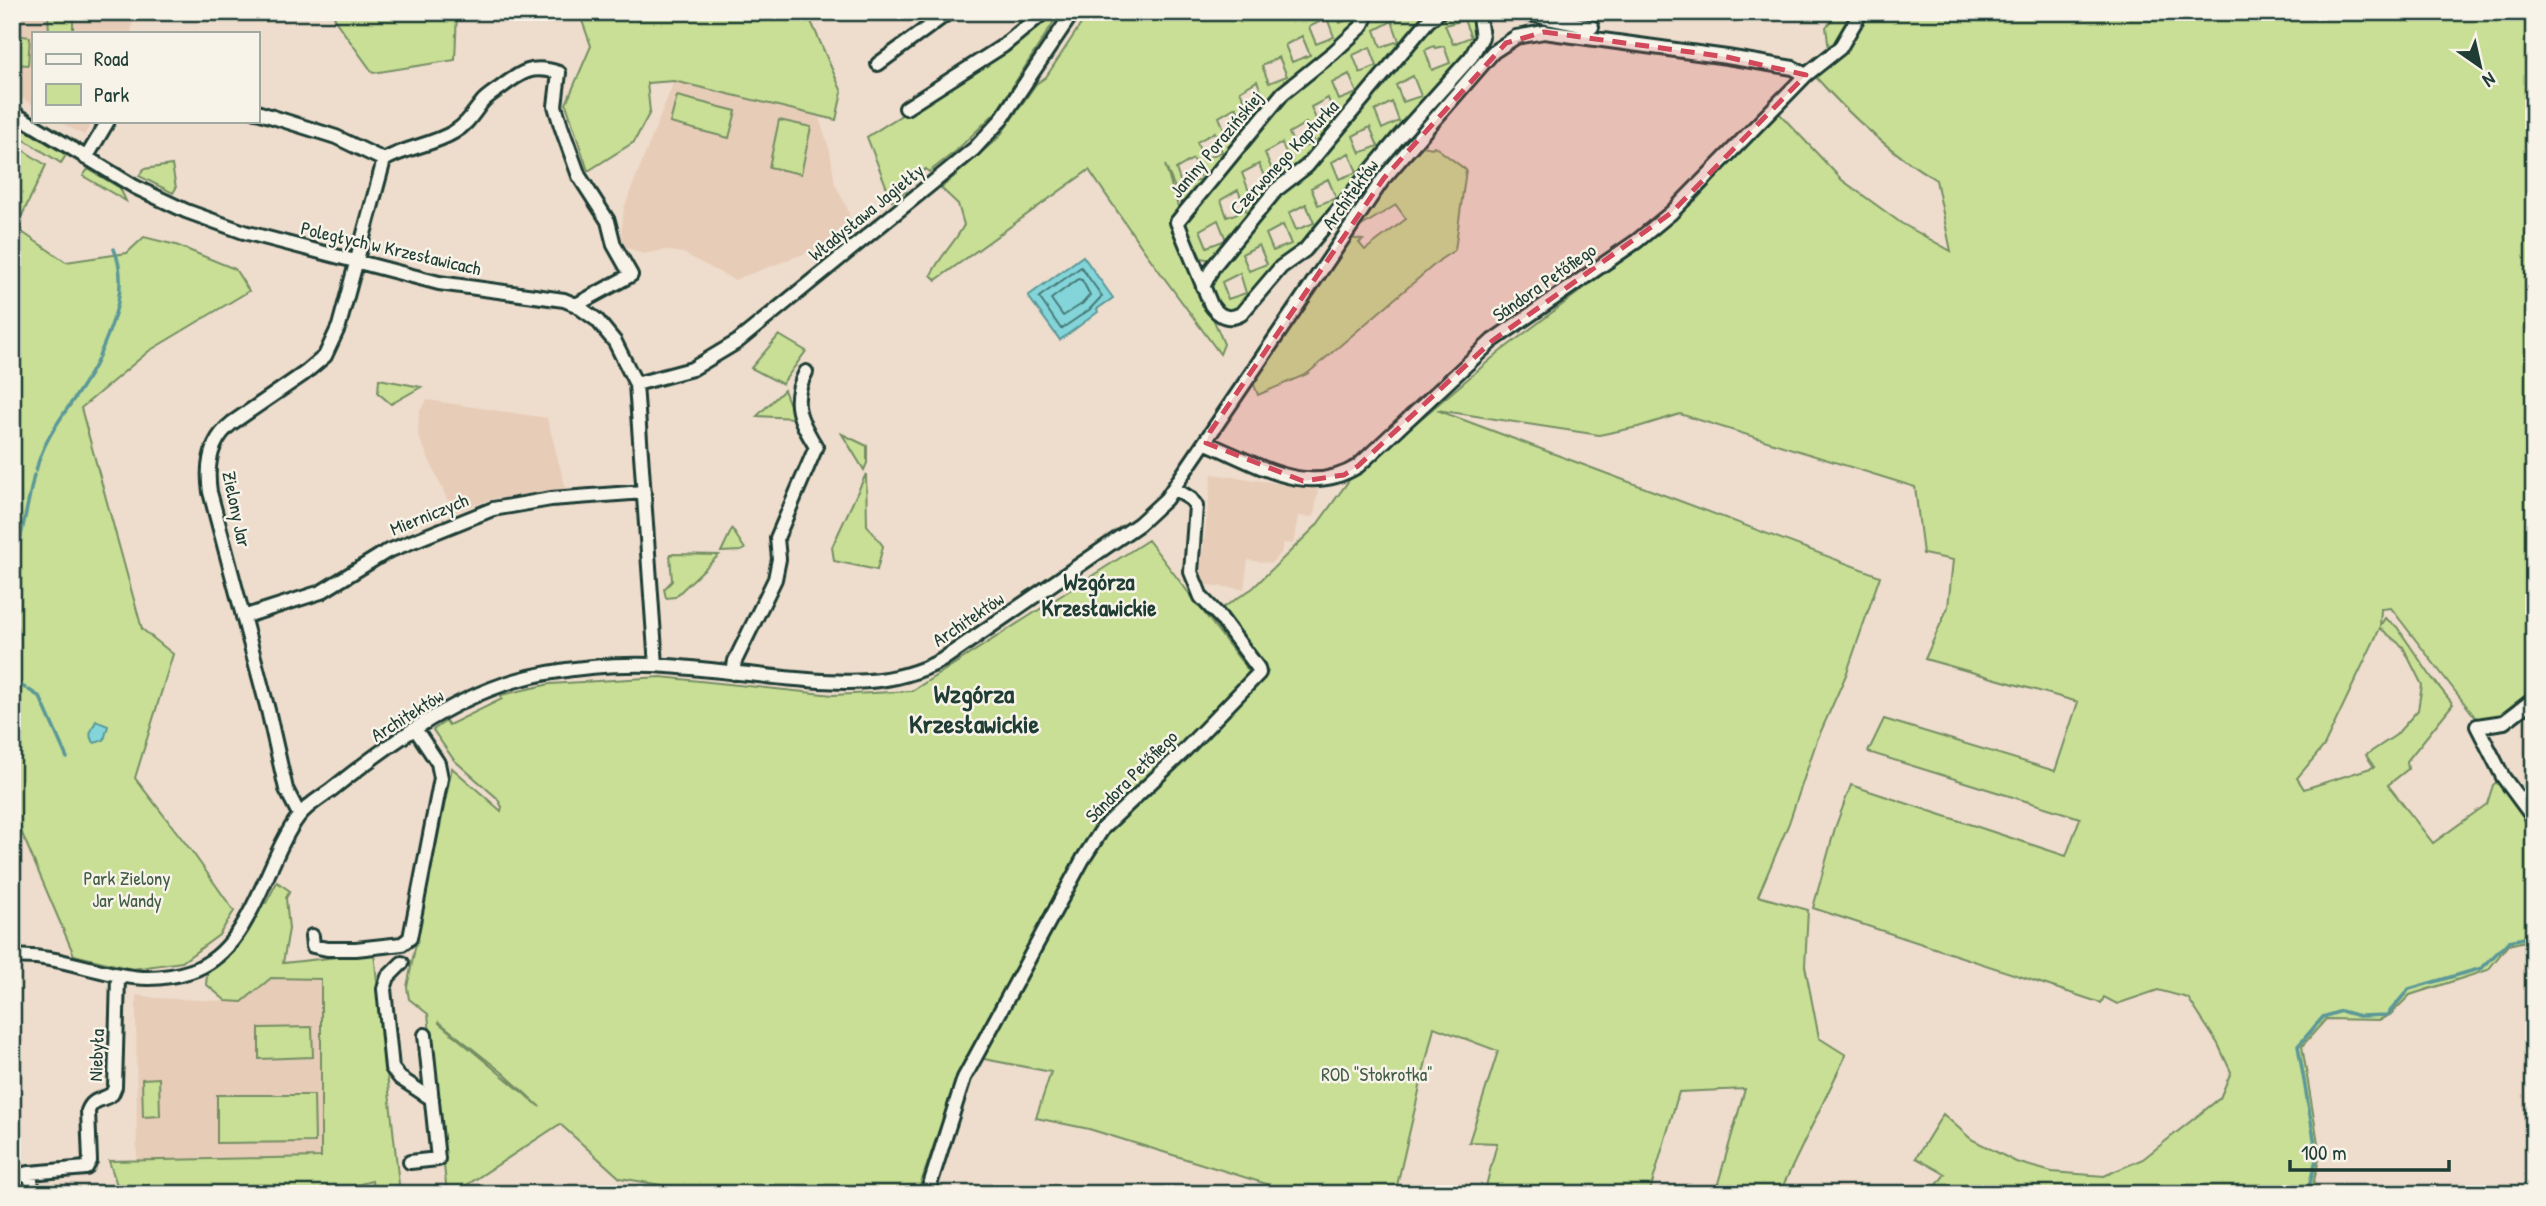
<svg xmlns="http://www.w3.org/2000/svg" width="2546" height="1206" font-family="'Patrick Hand',sans-serif">
  <style>
    .built { fill: #e7ccb8 }
    .green { fill: #c8df95; stroke: #748e64; stroke-width: 2; fill-rule: evenodd }
    .water { fill: #83d5da; stroke: #5b9898; stroke-width: 2 }
    .lines { fill: none; stroke-linecap: round; stroke-linejoin: round }
    .shore { stroke: #477a76; stroke-width: 2 }
    .stream { stroke: #5b9898; stroke-width: 3.5 }
    .street-casing { stroke: #1f3d34; stroke-width: 18 }
    .street { stroke: #f7f3e8; stroke-width: 12 }
    .marked { fill: #d1495b; fill-opacity: 0.2; stroke: #d1495b; stroke-width: 5; stroke-dasharray: 14 9; stroke-linejoin: round }
    .labels { text-anchor: middle; dominant-baseline: central; stroke-width: 5; stroke-linejoin: round; paint-order: stroke }
    .street-label { font-size: 19px; fill: #1f3d34; stroke: #f7f3e8 }
    .park-label { font-size: 19px; fill: #415d47; stroke: #f7f3e8 }
    .quarter-label { font-size: 23px; font-weight: bold; fill: #1f3d34; stroke: #f7f3e8 }
    .district-label { font-size: 26px; font-weight: bold; fill: #1f3d34; stroke: #f7f3e8 }
  </style>
  <rect width="100%" height="100%" fill="#eedccc"/>
  <filter id="ink" filterUnits="userSpaceOnUse"><feTurbulence type="fractalNoise" baseFrequency=".0143" numOctaves="2"/><feDisplacementMap in="SourceGraphic" scale="14" xChannelSelector="R" yChannelSelector="G"/><feConvolveMatrix kernelMatrix="1 2 1 2 8 2 1 2 1" color-interpolation-filters="sRGB"/></filter>
  <g filter="url(#ink)">
    <path class="built" d="M12 12H134L131 33H33V105L12 92Z
      M674 81 818 115 830 151 835 184 848 210 853 233 836 248 833 243 734 280 683 253 664 250 643 254 626 247 621 237 624 208Z
      M58 121H93L84 135Z
      M427 400 547 418 566 490 492 499 453 512 418 435 419 412Z
      M1212 474 1318 489 1314 517 1298 516 1293 544 1283 543 1281 553 1271 563 1248 560 1244 589 1199 584Z
      M271 978H321L322 1158 137 1160 136 995 156 998 242 1002Z"/>
    <path class="green" d="M332 12H457L455 60 373 73 337 23Z
      M579 12H807L842 92 836 120 674 81 647 83 650 112 634 142 588 171 566 104 591 46Z
      M1053 12H1060L997 111 956 151 929 172 926 169 909 178 906 191 892 201 867 137 1030 34 1044 18Z
      M1089 12H1229L1240 22 1249 12H1335L1340 23 1356 16 1355 12H1363L1347 33 1282 89 1272 95 1274 98 1261 114 1250 121 1252 125 1238 142 1229 145 1231 150 1194 195 1182 204 1165 165 1180 213 1172 222 1224 344 1220 354 1143 249 1089 170 936 280 931 275C940 256 954 244 964 225L958 204 941 188 999 137 1036 84 1046 77ZM1327 18 1334 37 1316 44 1309 27ZM1302 36 1310 55 1292 62 1285 45ZM1279 57 1287 76 1269 83 1262 66ZM1257 81 1265 101 1248 108 1240 91ZM1236 107 1244 126 1226 134 1219 117ZM1215 132 1222 152 1203 159 1197 142ZM1193 159 1201 179 1182 186 1176 169Z
      M1373 12H1431L1308 158 1300 162V167L1211 260 1201 258 1186 227 1189 216 1292 91ZM1392 21 1399 41 1381 47 1375 30ZM1370 47 1377 66 1360 73 1353 55ZM1349 74 1357 93 1339 100 1332 83ZM1328 98 1335 117 1318 124 1311 107ZM1306 123 1314 143 1296 150 1289 133ZM1282 143 1290 163 1272 170 1265 153ZM1259 164 1267 184 1249 191 1242 173ZM1238 190 1246 210 1227 217 1221 200ZM1218 220 1226 240 1207 247 1200 230Z
      M1838 12H2534V695L2492 723 2475 717 2391 608 2381 609 2380 626 2385 618 2397 627 2432 678 2453 704 2407 761 2408 769 2388 785 2433 843 2487 804 2493 785 2500 779 2534 826V939L2508 945 2488 970 2410 995 2390 1015 2379 1020 2326 1019 2302 1046 2320 1155 2311 1194H1930L1945 1174 1916 1158 1943 1114 1971 1139 2016 1162 2052 1172 2104 1176 2143 1159 2220 1098 2231 1072 2218 1044 2188 998 2158 990 2117 1004 2104 997 2101 1003 1813 908 1835 828 1851 785 2066 856 2080 818 1868 752 1884 719 2055 771 2078 702 1925 659 1948 607 1953 560 1923 554 1915 487 1680 414 1638 427 1599 435 1437 410 1880 576 1846 675 1817 740 1789 823 1758 896 1808 910 1805 966 1819 1038 1846 1055 1779 1194H1715L1745 1089 1679 1092 1649 1194H1484L1497 1143 1469 1142 1498 1051 1434 1027 1395 1194H1348V1191L1273 1186 1089 1129 1036 1118 1051 1072 979 1058 1037 956 1098 841 1268 672 1218 611 1253 588 1316 526 1350 479 1497 354 1587 286 1695 201 1778 112 1842 180 1901 223 1951 251 1936 180C1889 152 1850 116 1814 75L1830 58 1826 27ZM2380 628 2403 647 2422 685 2418 710 2396 735 2366 755 2374 767 2304 789 2297 778 2324 746Z
      M48 13 73 14V33H49Z
      M1468 14 1474 18 1477 41 1332 213 1243 309 1231 313C1215 305 1208 293 1214 275L1283 191 1429 28 1442 18ZM1464 20 1471 37 1453 44 1445 25ZM1434 46 1435 48 1444 46 1450 63 1432 70 1425 50ZM1413 76 1421 96 1403 102 1396 85ZM1392 102 1399 121 1382 129 1375 111ZM1370 127 1378 146 1360 153 1353 136ZM1349 153 1357 172 1339 179 1332 162ZM1328 179 1336 198 1318 205 1311 188ZM1306 204 1314 223 1296 230 1289 213ZM1283 225 1291 244 1273 251 1266 234ZM1259 245 1267 264 1249 271 1242 254ZM1240 273 1246 293 1228 299 1222 282Z
      M16 35 30 37 28 65 14 64Z
      M677 96 736 111 729 138 670 123Z
      M779 120 811 127 801 174 769 167Z
      M12 122 66 155 61 163 12 132Z
      M12 143 46 165 16 228 66 262 127 253 144 237 176 245 235 269 249 291 149 351 81 408 142 629 173 654 135 778 193 853 234 911 219 935 182 962 132 969 74 955 12 810Z
      M1423 146 1432 148 1434 146 1466 170 1455 250 1441 259 1307 374 1258 395 1253 382 1351 238 1363 240 1359 243 1365 250 1406 219 1396 205 1355 230 1390 181Z
      M172 165 176 188 173 193 139 176 144 169Z
      M88 169 120 188 126 201 83 176Z
      M779 335 806 351 782 384 751 368Z
      M379 379 421 387 391 404 378 393Z
      M784 390 795 418 757 416Z
      M842 434 867 446V463L864 470Z
      M866 474 867 525 883 546 877 570 834 561 832 547Z
      M732 529 745 549 741 551 721 552Z
      M1148 540 1251 674 1085 841 961 1067 917 1194H714L620 1178 560 1124 453 1194H447L428 1014 409 999 407 987 452 768 501 811 502 807 497 798 454 760 433 730 446 721 449 725 502 699 501 695 550 684 661 677 833 695 912 691ZM439 1022 503 1073 540 1107 439 1023Z
      M670 554 719 555 675 597 666 598 664 589 672 581Z
      M277 882 290 891 286 898 289 929 283 963 374 953 400 1194H374L372 1181 321 1194H120L109 1161 321 1157V979L271 978 242 1002 226 1001 206 984 208 968 235 947 260 902 266 903Z
      M312 1027 313 1057 259 1059V1028Z
      M159 1078 160 1116 143 1117 142 1079Z
      M217 1095H314L315 1142 217 1143Z"/>
    <path class="water" d="M1083 256 1113 298 1097 309 1098 312 1060 340 1028 296Z
      M96 721 108 726 104 740 95 743C86 736 92 730 96 721Z"/>
    <g class="lines">
      <path class="shore" d="M1081 267 1102 296 1089 310 1061 329 1039 297Z
        M1078 279 1082 280 1090 295 1082 304 1063 316 1051 299Z"/>
      <path class="stream" d="M99 356C114 322 129 285 114 249
        M36 471C45 429 80 398 98 359
        M12 614 18 550 34 475
        M12 679 25 688
        M29 690 40 697 67 758
        M2307 1194 2317 1156 2298 1046 2323 1017 2341 1011 2359 1016 2387 1015 2409 989 2482 968 2509 941 2534 936"/>
      <g class="street-casing">
        <path id="street" d="M1368 12 1361 27 1334 52 1283 93 1177 222 1211 305C1219 316 1228 321 1241 314L1281 267 1305 250 1398 138 1471 57 1482 37 1479 17
          M1519 12 1592 27
          M878 64 949 12
          M906 108 1003 46 1044 12
          M12 112 135 187 186 211 244 232 439 283 564 300 576 305 597 320 615 342 636 384 656 665
          M257 112 336 137 384 160
          M86 158 108 121
          M1203 287 1213 267 1276 190 1307 166 1428 21 1439 12
          M636 384 692 369 737 342 974 149 1000 121 1073 12
          M1206 443C1256 463 1306 499 1358 466L1492 341 1637 241 1671 213 1806 75 1840 48 1861 12
          M243 617 321 592 386 552 493 509 551 499 644 492
          M733 673 735 661 775 579 779 559 777 538 816 447C799 419 790 402 806 372
          M2534 699 2504 722 2477 726 2503 777 2534 819
          M299 814 286 789 268 710 210 492C206 465 210 440 232 423L305 373 325 356 339 326 384 160C406 147 433 145 454 132 468 124 473 113 483 101 488 96 494 92 500 88 521 72 532 64 559 73L555 106 561 126 579 176 608 221 614 245 631 275 576 305
          M312 936 313 946 327 949H356L402 944 410 938 441 778 438 763 416 730
          M12 957C76 952 122 994 191 971 252 951 264 863 298 817 306 806 320 798 331 790 385 747 447 701 514 681 557 668 623 662 668 666 707 669 746 674 785 678 840 683 891 688 942 660L1139 524 1166 499 1384 178 1493 52 1516 37 1544 32 1727 57 1793 68 1806 75
          M402 963 388 977 384 989 392 1068 400 1078 432 1099
          M410 1162 438 1159 425 1035
          M12 1176 30 1173
          M33 1194 30 1173 86 1168 90 1161 88 1111C93 1098 102 1101 112 1094L115 1087 118 977
          M927 1194 964 1078 1083 859 1103 828 1181 754 1259 673 1258 668 1220 617 1201 597 1191 572 1196 506 1191 499 1175 489"/>
      </g>
      <use href="#street" class="street"/>
    </g>
  </g>
  <path class="marked" d="M1544 32 1727 57 1806 75 1671 213 1492 341 1358 466 1344 475 1303 481 1206 443 1210 432 1384 178 1506 43Z"/>
  <g class="labels">
    <g class="street-label">
      <text transform="translate(1216 144) rotate(-50)">Janiny Porazińskiej</text>
      <text transform="translate(1284 157) rotate(-47)">Czerwonego Kapturka</text>
      <text transform="translate(1350 194) rotate(-54)">Architektów</text>
      <text transform="translate(866 212) rotate(-39)">Władysława Jagiełły</text>
      <text transform="translate(391 248) rotate(13)">Poległych w Krzesławicach</text>
      <text transform="translate(1544 282) rotate(-35)">Sándora Petőfiego</text>
      <text transform="translate(237 509) rotate(78)">Zielony Jar</text>
      <text transform="translate(429 514) rotate(-22)">Mierniczych</text>
      <text transform="translate(968 619) rotate(-34)">Architektów</text>
      <text transform="translate(407 715) rotate(-32)">Architektów</text>
      <text transform="translate(1131 776) rotate(-45)">Sándora Petőfiego</text>
      <text transform="translate(96 1055) rotate(-88)">Niebyła</text>
    </g>
    <g class="park-label">
      <text x="127" y="878">Park Zielony<tspan x="127" dy="22">Jar Wandy</tspan></text>
      <text x="1377" y="1074">ROD "Stokrotka"</text>
    </g>
    <g class="quarter-label">
      <text x="1099" y="581">Wzgórza<tspan x="1099" dy="26">Krzesławickie</tspan></text>
    </g>
    <g class="district-label">
      <text x="974" y="693">Wzgórza<tspan x="974" dy="30">Krzesławickie</tspan></text>
    </g>
  </g>
  <rect width="2546" height="1206" fill="none" stroke="#f7f3e8" stroke-width="42"/>
  <rect x="21" y="21" width="2504" height="1164" fill="none" stroke="#1f3d34" stroke-width="2.5" filter="url(#ink)"/>
  <rect x="32" y="32" width="228" height="91" fill="#f7f3e8" stroke="#a1aaa0" stroke-width="2"/>
  <rect x="46" y="54" width="35" height="10" fill="#f7f3e8" stroke="#a1aaa0" stroke-width="2"/>
  <text x="94" y="66" font-size="21" fill="#1f3d34">Road</text>
  <rect x="46" y="84" width="35" height="21" fill="#c8df95" stroke="#a1aaa0" stroke-width="2"/>
  <text x="94" y="102" font-size="21" fill="#1f3d34">Park</text>
  <g transform="translate(2480 66) rotate(146)" stroke="#f7f3e8" stroke-width="5" paint-order="stroke">
  <path d="M0-5L12 26L0 18L-12 26Z" fill="#1f3d34"/>
  <text y="-10" font-size="19" font-weight="bold" text-anchor="middle" fill="#1f3d34">N</text>
  </g>
  <path d="M2290 1160v10h159v-10" fill="none" stroke="#1f3d34" stroke-width="3.5"/>
  <text x="2301" y="1160" font-size="21" fill="#1f3d34" stroke="#f7f3e8" stroke-width="5" paint-order="stroke">100 m</text>
</svg>
